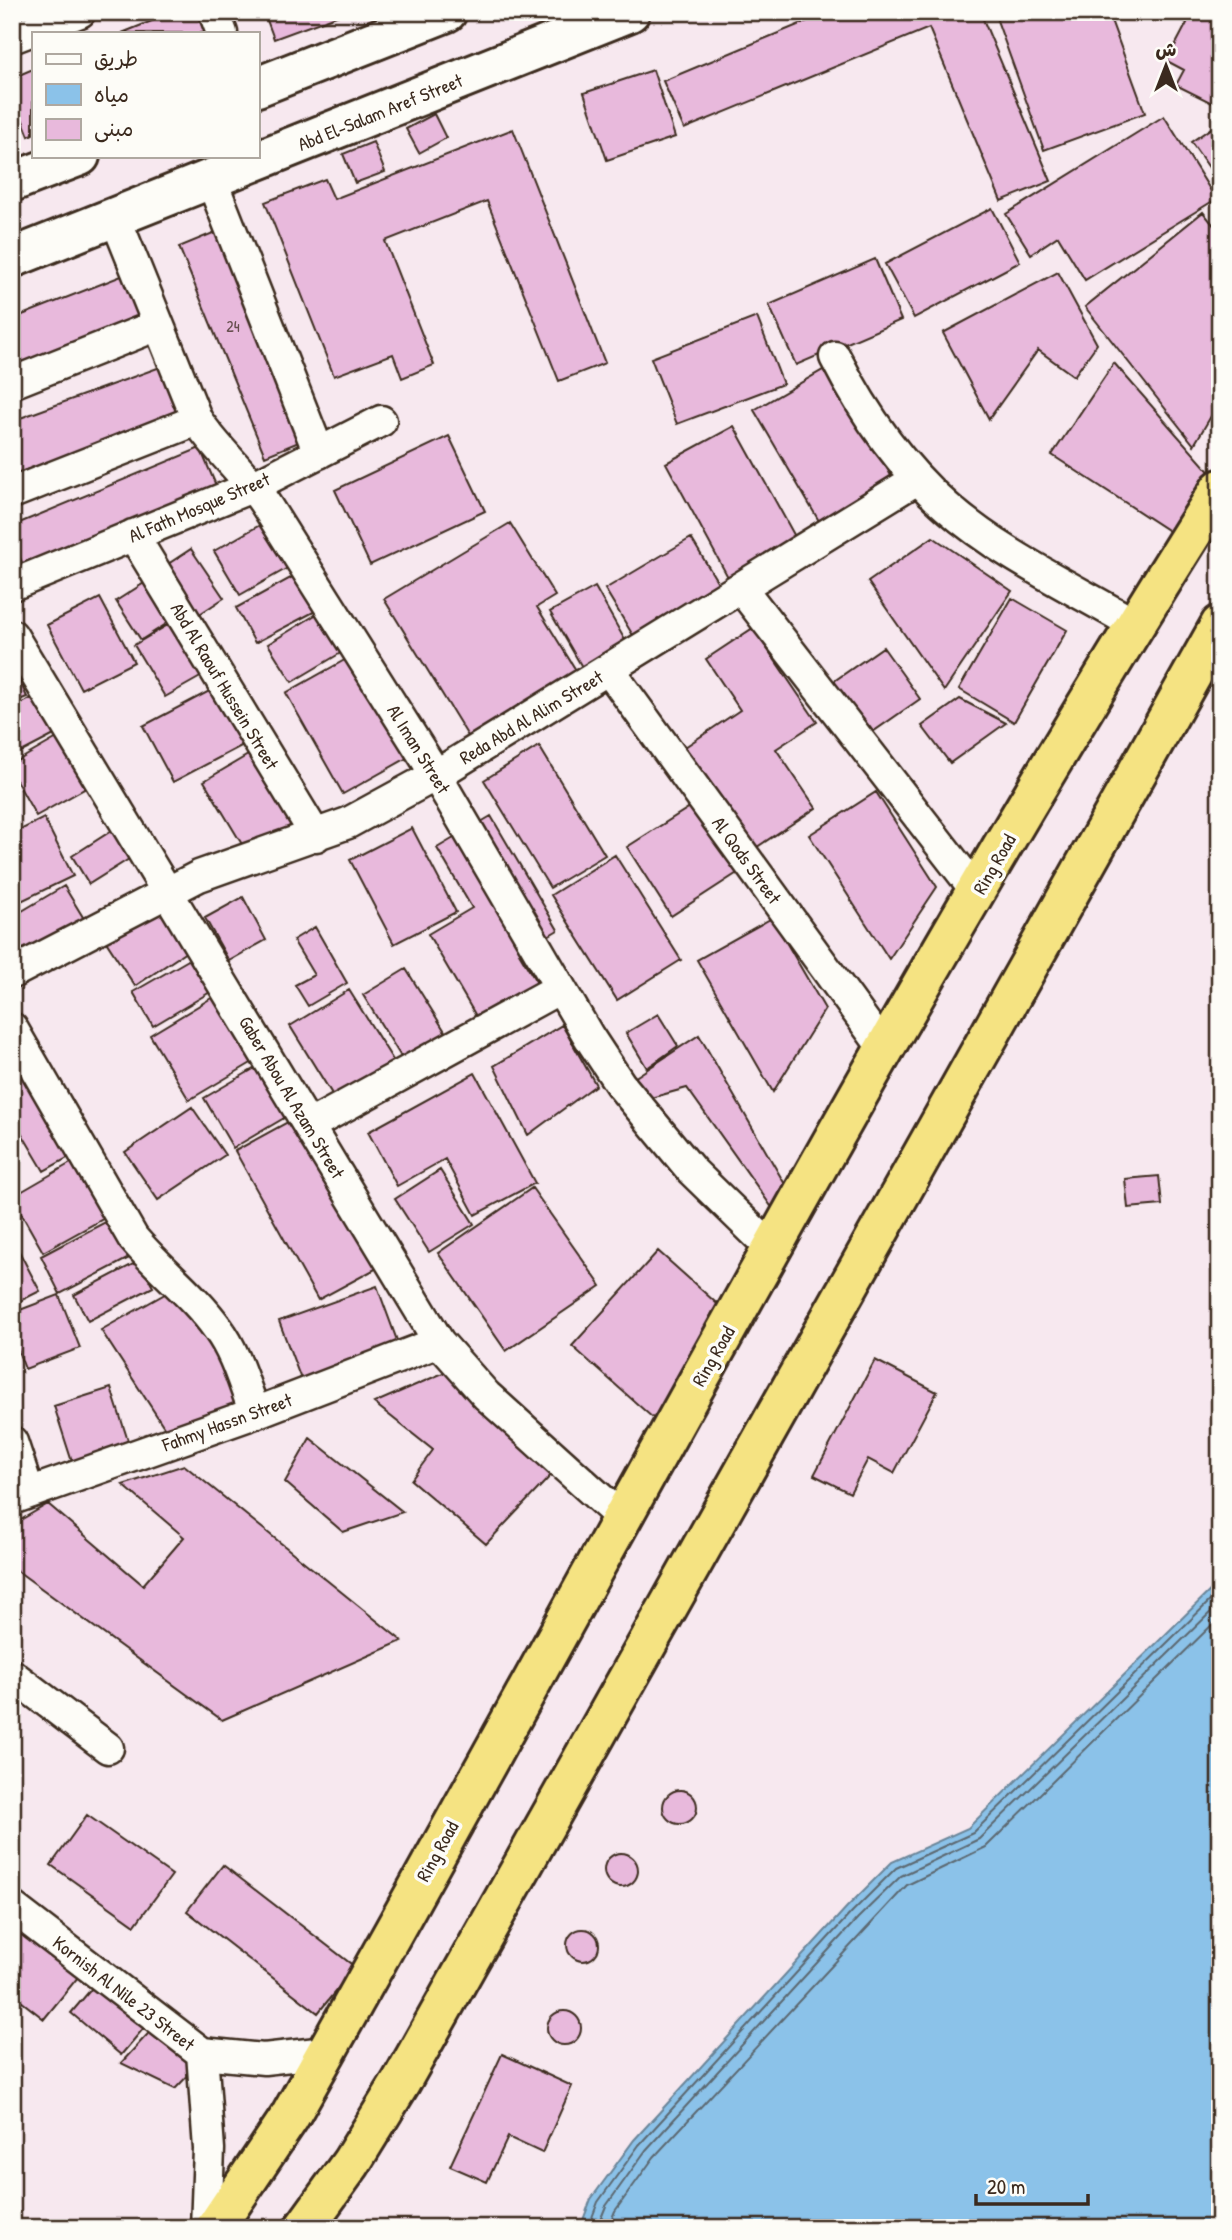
<svg xmlns="http://www.w3.org/2000/svg" width="1232" height="2240" font-family="'Patrick Hand','Playpen Sans Arabic',sans-serif">
  <style>
    .water { fill: #8bc2e9; stroke: #6b8598; stroke-width: 2 }
    .lines { fill: none; stroke-linecap: round; stroke-linejoin: round }
    .shore { stroke: #5b676f; stroke-width: 2 }
    .building { fill: #e8b9dc; stroke: #3b2a1e; stroke-width: 2 }
    .street-casing { stroke: #3b2a1e; stroke-width: 35 }
    .secondary-casing { stroke: #3b2a1e; stroke-width: 44 }
    .highway-casing { stroke: #3b2a1e; stroke-width: 44 }
    .street { stroke: #fdfcf7; stroke-width: 30 }
    .secondary { stroke: #fdfcf7; stroke-width: 38 }
    .highway { stroke: #f5e382; stroke-width: 38 }
    .labels { text-anchor: middle; dominant-baseline: central; stroke-width: 7; stroke-linejoin: round; paint-order: stroke }
    .number-label { font-size: 16px; fill: #664e4e }
    .street-label { font-size: 19px; fill: #3b2a1e; stroke: #fdfcf7 }
  </style>
  <rect width="100%" height="100%" fill="#f7e8ef"/>
  <filter id="ink" filterUnits="userSpaceOnUse"><feTurbulence type="fractalNoise" baseFrequency=".0143" numOctaves="2"/><feDisplacementMap in="SourceGraphic" scale="14" xChannelSelector="R" yChannelSelector="G"/><feConvolveMatrix kernelMatrix="1 2 1 2 8 2 1 2 1" color-interpolation-filters="sRGB"/></filter>
  <g filter="url(#ink)">
    <path class="water" d="M1220 1581V2228H580L591 2199 634 2140 847 1907 892 1862 968 1828Z"/>
    <g class="lines">
      <path class="shore" d="M588 2228 598 2202 639 2145 852 1912 896 1868 973 1833 1220 1591
        M597 2228 606 2206 646 2150 858 1918 901 1876 979 1839 1220 1603
        M608 2228 615 2211 654 2157 907 1885 986 1847 1220 1617"/>
    </g>
    <path class="building" d="M12 12H55L12 28Z
      M174 12H205L214 33H122Z
      M264 12H347L274 39Z
      M829 12H980L1051 181 1001 201 929 28 684 129 663 81Z
      M994 12H1108L1145 113 1044 150Z
      M1171 12H1220V107L1176 85 1184 70 1167 61 1187 23Z
      M33 69V134L29 136 12 93V78Z
      M653 70 675 137 607 160 584 93Z
      M434 114 446 138 419 153 406 129Z
      M1164 116 1216 199 1085 280 1058 236 1031 254 1006 214Z
      M1220 122V183L1191 142Z
      M513 129 605 363 559 381 487 201 385 241 434 365 402 378 393 354 334 376 265 202 325 179 334 199Z
      M373 142 385 172 355 183 343 154Z
      M992 208 1020 262 914 318 885 264Z
      M1203 212 1220 233V401L1194 445 1085 307Z
      M230 226 316 435 265 456 179 247Z
      M875 259 901 320 796 365 769 305Z
      M1058 272 1097 344 1074 376 1038 350 989 419 943 333Z
      M129 273 149 323 12 377V319Z
      M757 317 783 384 677 424 651 358Z
      M1114 363 1214 477 1175 535 1052 455Z
      M163 366 180 415 12 475V421Z
      M830 366 894 481 819 521 754 410Z
      M734 426 798 542 729 579 666 463Z
      M449 436 485 511 370 565 335 490Z
      M200 448 218 490 25 570 12 539V526Z
      M267 521 293 565 240 595 214 551Z
      M510 523 555 596 537 607 582 680 474 746 384 599Z
      M933 537 1012 591 944 691 868 582Z
      M691 538 723 591 637 642 605 589Z
      M191 549 224 598 195 617 162 568Z
      M305 570 325 606 255 643 236 608Z
      M149 580 174 619 141 640 116 601Z
      M595 587 630 649 586 674 550 612Z
      M100 598 134 662 81 689 47 625Z
      M1012 598 1067 630 1014 722 959 689Z
      M325 609 349 648 292 682 268 644Z
      M173 622 204 675 165 697 134 645Z
      M753 628 817 722 776 749 816 808 754 849 685 747 740 710 706 659Z
      M883 647 920 699 864 738 827 686Z
      M350 657 407 758 343 794 286 693Z
      M12 665 27 697 12 703Z
      M215 688 245 744 173 782 143 726Z
      M40 694 60 732 12 757V708Z
      M960 699 1006 723 950 763 922 726Z
      M64 734 93 784 36 816 12 773V764Z
      M539 746 605 855 550 888 484 780Z
      M253 752 295 823 246 851 204 781Z
      M876 792 937 887 889 959 809 835Z
      M701 800 745 868 671 916 627 847Z
      M491 816 558 930 519 953 550 1005 490 1040 428 934 472 908 437 848Z
      M44 818 73 876 17 903 12 894V834Z
      M119 826 137 854 89 884 72 856Z
      M412 828 456 912 394 944 350 860Z
      M615 855 681 960 617 1000 551 895Z
      M64 886 89 927 20 968 12 955V917Z
      M243 897 266 940 229 961 205 918Z
      M162 903 192 948 135 986 105 940Z
      M772 918 825 1009 773 1092 697 960Z
      M315 927 347 983 308 1006 295 985 314 975 293 940Z
      M197 955 217 988 153 1026 133 992Z
      M406 969 451 1041 408 1068 363 995Z
      M349 990 396 1065 337 1102 290 1026Z
      M218 994 258 1059 189 1100 150 1035Z
      M658 1014 678 1046 647 1068 626 1033Z
      M562 1025 596 1085 528 1135 494 1066Z
      M699 1035 790 1193 773 1209 687 1088 647 1099 634 1078Z
      M12 1057 73 1155 44 1171 12 1117Z
      M262 1064 291 1114 233 1148 204 1098Z
      M475 1073 535 1183 475 1215 445 1159 397 1186 368 1132Z
      M192 1107 225 1155 158 1200 125 1152Z
      M295 1118 379 1267 318 1300 235 1151Z
      M76 1160 108 1216 43 1252 12 1197Z
      M440 1170 474 1224 429 1252 395 1199Z
      M1159 1176 1162 1205 1128 1208 1125 1179Z
      M532 1188 601 1286 506 1351 438 1253Z
      M113 1218 133 1256 60 1294 41 1256Z
      M12 1238 40 1291 12 1305Z
      M658 1251 724 1310 663 1427 572 1346Z
      M139 1261 153 1287 88 1321 74 1295Z
      M377 1286 399 1346 302 1382 279 1321Z
      M172 1290 214 1337 240 1407 168 1433 101 1330Z
      M59 1295 80 1348 25 1369 12 1335V1313Z
      M875 1360 937 1392 894 1473 868 1459 850 1493 814 1475Z
      M450 1370 556 1470 486 1544 411 1480 433 1450 374 1403Z
      M111 1388 131 1450 74 1468 54 1406Z
      M310 1438 403 1512 343 1532 285 1482Z
      M184 1465 402 1641 222 1720 12 1567V1525L48 1504 143 1585 184 1537 123 1485Z
      M663 1807a17 17 0 1 1 34 0a17 17 0 1 1-34 0Z
      M87 1815 172 1875 135 1925 51 1865Z
      M604 1870a17 17 0 1 1 34 0a17 17 0 1 1-34 0Z
      M223 1865 355 1967 318 2013 187 1911Z
      M26 1926 83 1971 44 2019 12 1994V1943Z
      M567 1945a16 16 0 1 1 32 0a16 16 0 1 1-32 0Z
      M98 1981 148 2023 121 2055 71 2013Z
      M547 2028a17 17 0 1 1 34 0a17 17 0 1 1-34 0Z
      M158 2023 200 2063 175 2089 121 2063Z
      M502 2054 572 2086 542 2153 508 2137 487 2182 450 2166Z"/>
    <g class="lines">
      <g class="street-casing">
        <path id="street" d="M214 12 222 33
          M12 38 80 12
          M211 179 319 453
          M115 217 197 420C218 451 246 474 266 505L436 775 589 1037 620 1084 692 1171 773 1250
          M835 357C864 414 899 465 947 507 1000 554 1073 588 1134 624
          M12 383 158 325
          M12 493 197 420
          M133 535 316 836
          M12 585 254 486 381 421
          M741 588 977 892
          M12 635 439 1342 486 1395 622 1518
          M609 670 885 1050
          M12 973 199 876 348 823 436 775 917 479
          M12 1028 133 1238C160 1270 194 1295 218 1329 236 1353 244 1385 255 1413
          M310 1125 560 988
          M12 1442 29 1493
          M12 1499 255 1413 439 1342
          M12 1675 108 1748
          M12 1907 202 2053 264 2059 326 2052
          M202 2053 209 2149 206 2228"/>
      </g>
      <g class="secondary-casing">
        <path id="secondary" d="M257 87 447 12
          M12 182 80 156
          M12 258 630 12"/>
      </g>
      <g class="highway-casing">
        <path id="highway" d="M215 2228 289 2118C597 1574 885 1017 1220 489
          M304 2228 351 2163 401 2082 1220 625"/>
      </g>
      <use href="#street" class="street"/>
      <use href="#secondary" class="secondary"/>
      <use href="#highway" class="highway"/>
    </g>
  </g>
  <g class="labels">
    <g class="number-label">
      <text x="233" y="326">24</text>
    </g>
    <g class="street-label">
      <text transform="translate(380 112) rotate(-22)">Abd El-Salam Aref Street</text>
      <text transform="translate(199 507) rotate(-23)">Al Fath Mosque Street</text>
      <text transform="translate(225 686) rotate(59)">Abd Al Raouf Hussein Street</text>
      <text transform="translate(531 717) rotate(-31)">Reda Abd Al Alim Street</text>
      <text transform="translate(419 749) rotate(58)">Al Iman Street</text>
      <text transform="translate(747 860) rotate(54)">Al Qods Street</text>
      <text transform="translate(994 864) rotate(-60)">Ring Road</text>
      <text transform="translate(292 1097) rotate(59)">Gaber Abou Al Azam Street</text>
      <text transform="translate(713 1356) rotate(-60)">Ring Road</text>
      <text transform="translate(227 1422) rotate(-20)">Fahmy Hassn Street</text>
      <text transform="translate(437 1851) rotate(-61)">Ring Road</text>
      <text transform="translate(124 1993) rotate(38)">Kornish Al Nile 23 Street</text>
    </g>
  </g>
  <rect width="1232" height="2240" fill="none" stroke="#fdfcf7" stroke-width="42"/>
  <rect x="21" y="21" width="1190" height="2198" fill="none" stroke="#3b2a1e" stroke-width="2.5" filter="url(#ink)"/>
  <rect x="32" y="32" width="228" height="126" fill="#fdfcf7" stroke="#afa8a0" stroke-width="2"/>
  <rect x="46" y="54" width="35" height="10" fill="#fdfcf7" stroke="#afa8a0" stroke-width="2"/>
  <text x="94" y="66" font-size="21" fill="#3b2a1e">طريق</text>
  <rect x="46" y="84" width="35" height="21" fill="#8bc2e9" stroke="#afa8a0" stroke-width="2"/>
  <text x="94" y="102" font-size="21" fill="#3b2a1e">مياه</text>
  <rect x="46" y="119" width="35" height="21" fill="#e8b9dc" stroke="#afa8a0" stroke-width="2"/>
  <text x="94" y="136" font-size="21" fill="#3b2a1e">مبنى</text>
  <g transform="translate(1166 66)" stroke="#fdfcf7" stroke-width="5" paint-order="stroke">
  <path d="M0-5L12 26L0 18L-12 26Z" fill="#3b2a1e"/>
  <text y="-10" font-size="19" font-weight="bold" text-anchor="middle" fill="#3b2a1e">ش</text>
  </g>
  <path d="M976 2194v10h112v-10" fill="none" stroke="#3b2a1e" stroke-width="3.5"/>
  <text x="987" y="2194" font-size="21" fill="#3b2a1e" stroke="#fdfcf7" stroke-width="5" paint-order="stroke">20 m</text>
</svg>
